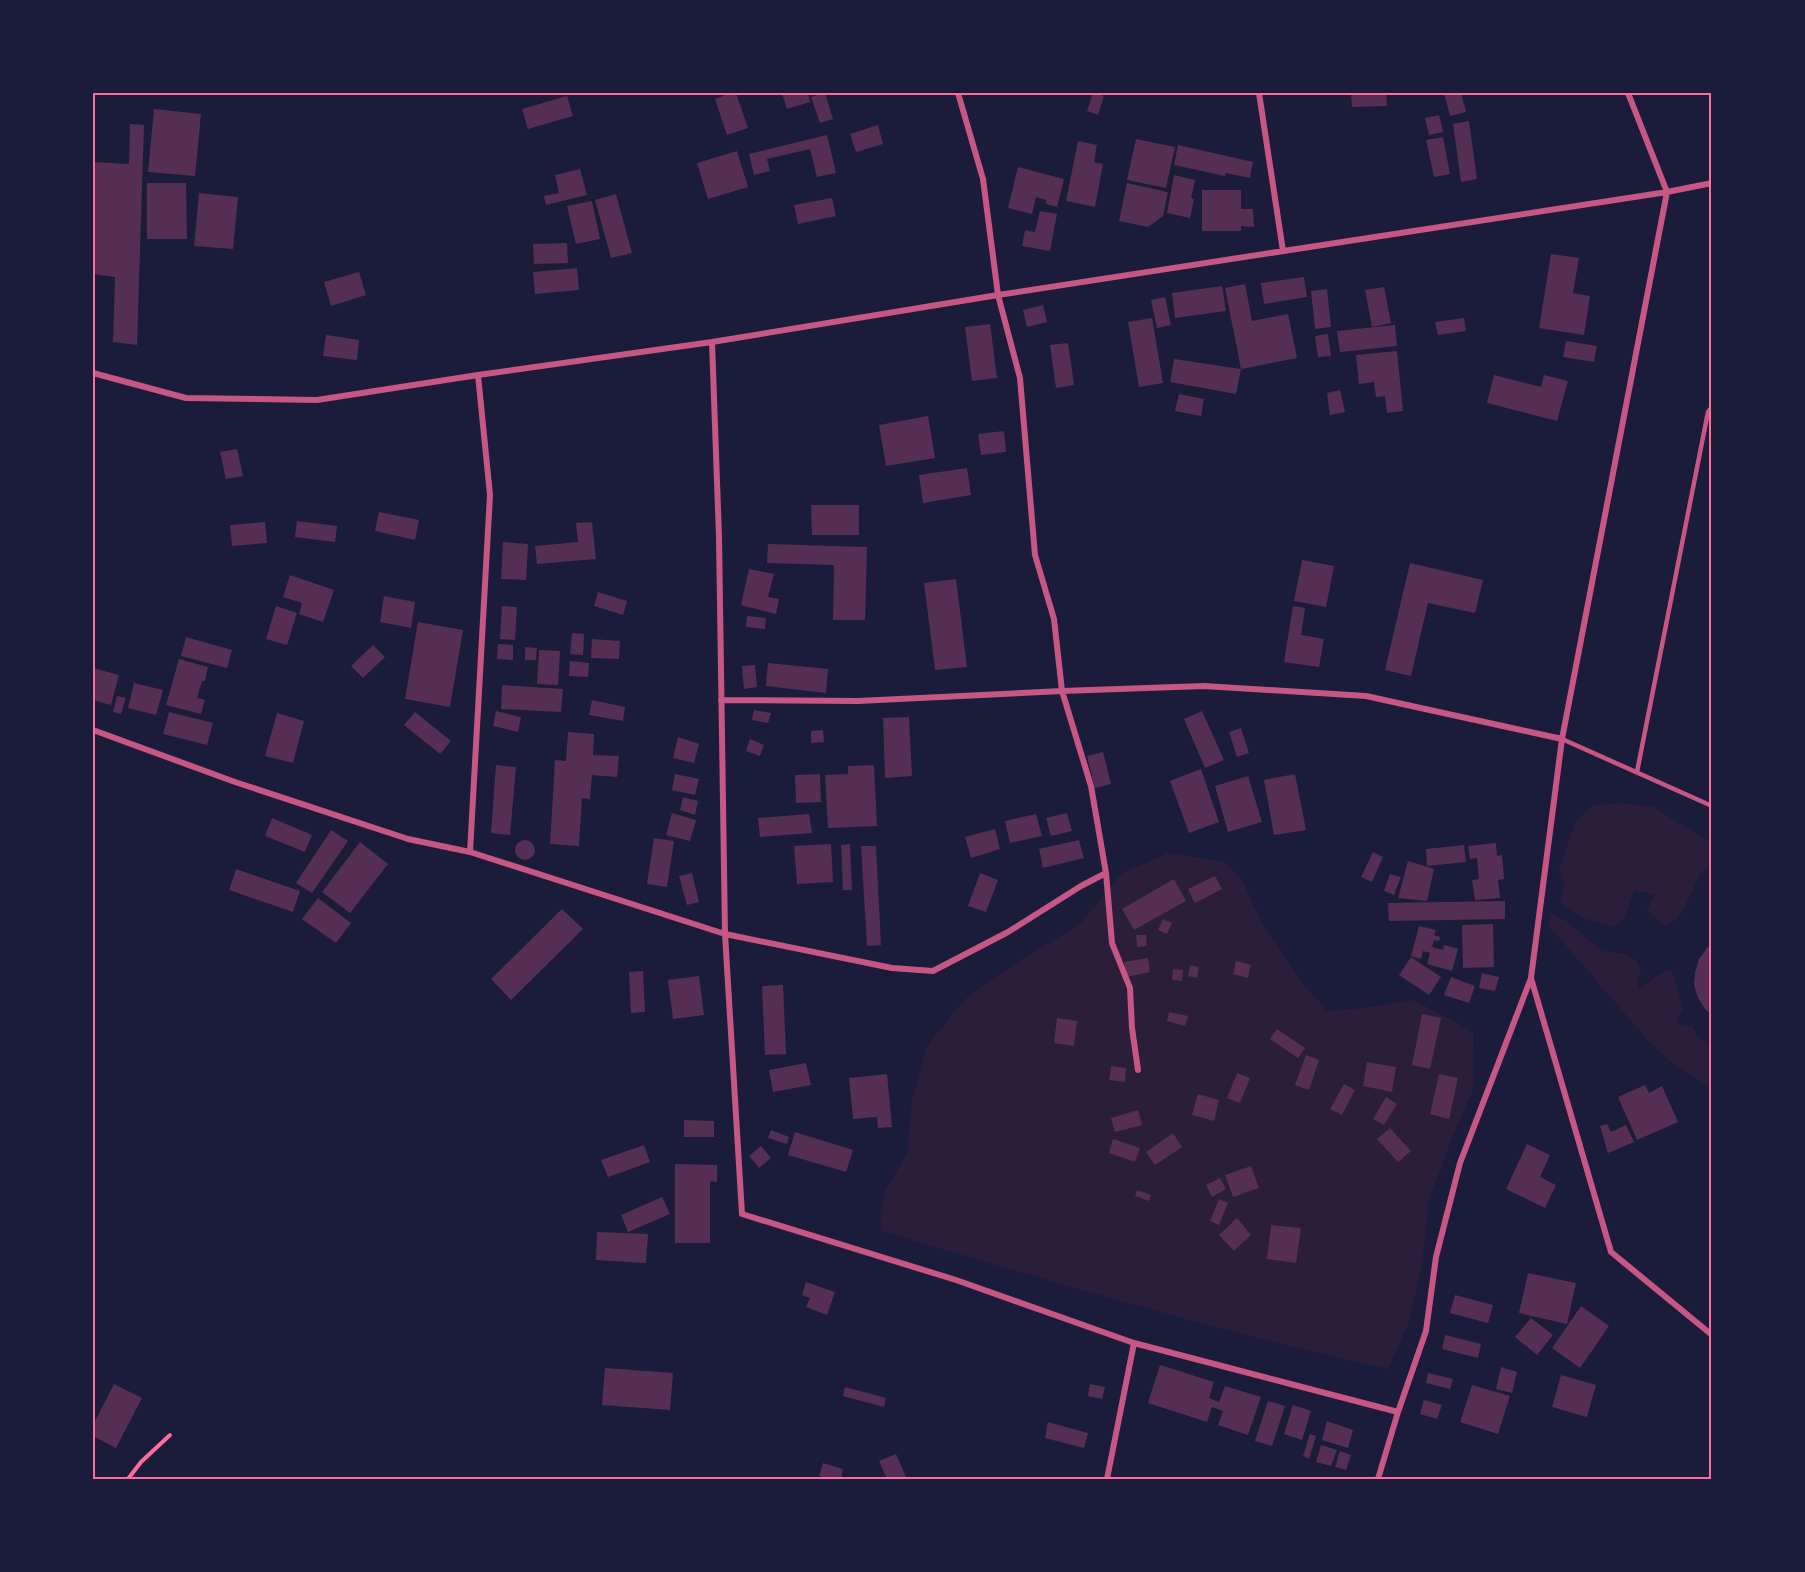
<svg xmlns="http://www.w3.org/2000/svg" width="1805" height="1572" font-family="'IBM Plex Sans',sans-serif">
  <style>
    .green { fill: #2a1e3b }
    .building { fill: #542f53 }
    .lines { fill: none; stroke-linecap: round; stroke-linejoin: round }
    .path { stroke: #ff6b9d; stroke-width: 4 }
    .service { stroke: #c65784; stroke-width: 4.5 }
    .minor { stroke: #c65784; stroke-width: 6 }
    .neatline { fill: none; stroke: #ff6b9d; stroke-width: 2 }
  </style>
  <rect width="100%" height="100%" fill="#1b1b3a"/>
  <path class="green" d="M1621 803 1654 807 1682 825 1712 842V867L1700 873 1689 898 1677 919 1665 925 1647 911 1655 894 1634 891 1625 917 1614 928 1581 917 1560 903 1564 883 1559 868 1576 821 1594 805Z
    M1168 853 1225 862 1242 880 1265 929 1303 983 1327 1011 1364 1008 1414 1000 1473 1032 1474 1087 1451 1141 1429 1200 1422 1264 1409 1323 1388 1369C1217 1332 1050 1281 882 1231L880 1216 886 1189 907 1154 912 1100 927 1046 964 1000 1012 966 1080 924 1122 873Z
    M1551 913 1566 921 1602 951 1621 953 1635 959 1641 970 1637 982 1639 990C1655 981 1651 973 1672 970L1683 1009 1676 1019 1680 1024 1692 1026 1698 1037 1708 1042 1712 1041V1092L1699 1080 1675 1066 1646 1038 1548 925Z"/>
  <path class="building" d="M731 93H736L748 128 727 135 715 99Z
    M782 93H808L810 102 787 109Z
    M825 93 833 119 820 123 811 97Z
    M1093 93 1104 96 1098 115 1087 111Z
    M1351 93H1386L1387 106 1352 107Z
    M1444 93H1461L1466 112 1450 116Z
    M567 96 573 116 528 129 522 109Z
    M154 109 201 114 195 176 148 172Z
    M1439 115 1443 132 1429 135 1425 118Z
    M1469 121 1477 179 1461 182 1453 124Z
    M130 124 144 125 137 345 113 342 115 277 93 274V162L129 164Z
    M878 125 883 144 856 152 850 134Z
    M827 135 836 173 817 177 810 149 767 159 770 171 754 175 749 154Z
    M1443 137 1450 174 1434 177 1426 140Z
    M1136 139 1175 147 1166 188 1127 180Z
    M1078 141 1097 145 1094 162 1103 164 1095 207 1066 201Z
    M1178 145 1253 162 1250 178 1226 173 1225 176 1174 165Z
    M737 151 748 187 708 199 697 163Z
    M1018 167 1064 179 1057 207 1046 204V200L1036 197 1032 214 1008 208Z
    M580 169 587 195 546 205 544 196 559 193 555 175Z
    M1174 175 1195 180 1191 198 1194 199 1190 218 1167 213Z
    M147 183H186L187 239H147Z
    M1127 183 1168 192 1163 216 1148 227 1119 221Z
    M1202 190H1241V209H1253L1254 227 1241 226V231H1202Z
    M199 193 238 197 233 249 194 246Z
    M616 194 632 253 611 258 595 200Z
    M832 198 836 216 798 224 794 205Z
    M592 201 600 239 576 244 567 206Z
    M1040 211 1057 214 1050 251 1022 246 1025 230 1035 232Z
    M567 243 568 263 534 264 533 244Z
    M1551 254 1579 258 1573 293 1590 296 1584 335 1539 328Z
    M577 268 579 290 535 294 533 272Z
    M359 272 366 295 331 306 324 282Z
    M1304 277 1307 297 1264 304 1261 283Z
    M1245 284 1252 321 1288 314 1297 358 1241 369 1225 288Z
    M1222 286 1226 311 1175 318 1172 293Z
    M1384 287 1391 323 1372 327 1365 290Z
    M1327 289 1331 327 1315 329 1311 291Z
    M1165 297 1171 325 1157 328 1151 300Z
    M1043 305 1047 322 1027 327 1023 310Z
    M1152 318 1163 383 1139 387 1128 322Z
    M1464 318 1466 331 1438 335 1435 322Z
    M990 324 997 378 972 381 965 327Z
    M1395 325 1397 346 1340 352 1337 331Z
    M1328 334 1331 356 1318 357 1315 336Z
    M326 335 359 340 357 360 323 356Z
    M1566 341 1597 346 1594 362 1563 357Z
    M1068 343 1074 385 1056 388 1050 345Z
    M1397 351 1403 411 1387 413 1385 396 1376 397 1374 382 1359 384 1356 355Z
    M1174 359 1241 369 1236 394 1170 382Z
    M1494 375 1541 387 1544 375 1568 381 1557 421 1487 403Z
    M1340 390 1345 412 1330 415 1327 393Z
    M1179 394 1204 399 1201 416 1175 411Z
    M928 416 935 458 886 466 879 425Z
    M1004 431 1006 452 981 455 978 434Z
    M237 449 243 476 226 479 220 452Z
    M967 468 971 495 923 503 919 475Z
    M811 505H859V535H812Z
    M379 512 419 520 415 540 375 531Z
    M297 521 337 526 335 542 295 537Z
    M265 522 267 543 232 546 230 525Z
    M592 522 596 559 537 564 535 546 578 542 576 523Z
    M503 542 528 544 526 580 501 579Z
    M768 544 867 547 865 620H833L834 565 767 563Z
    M1302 560 1334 566 1326 607 1294 601Z
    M1410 563 1483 580 1475 613 1428 603 1411 676 1385 670Z
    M749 569 774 574 768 597 779 599 776 614 741 605Z
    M290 575 334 590 323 622 299 614 302 603 283 597Z
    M956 579 967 667 935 670 924 583Z
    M598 592 627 601 623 615 594 606Z
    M384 596 415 602 411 628 380 622Z
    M276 606 297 613 287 645 266 639Z
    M502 606 517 607 515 640 500 639Z
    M1293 606 1305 608 1301 635 1324 639 1319 667 1284 662Z
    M747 616 766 618 765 629 746 627Z
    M418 622 463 630 450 707 405 699Z
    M572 633 584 634 583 655 570 654Z
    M186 637 232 650 227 668 181 656Z
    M592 639 620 641 619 659 591 658Z
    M498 644 513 645V660L497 659Z
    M373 645 385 657 363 678 351 666Z
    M525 647 537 648 536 660H525Z
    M539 650 560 651 558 685 537 684Z
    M179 659 208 667 205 681H202L197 698 205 700 201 714 166 705Z
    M570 661 589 663 588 677 569 676Z
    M768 663 828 669 826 693 766 686Z
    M755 665 757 687 744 689 742 666Z
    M93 668 119 675 111 705 93 700Z
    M134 683 163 690 156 715 128 708Z
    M502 685 563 689 561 712 501 709Z
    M117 696 126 698 121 714 113 712Z
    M592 700 625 707 623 721 589 715Z
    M754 710 771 713 768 723 752 720Z
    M496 711 521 717 518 732 493 726Z
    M1202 711 1224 760 1205 768 1184 719Z
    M169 712 213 723 207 745 163 734Z
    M415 712 451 741 440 754 404 725Z
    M277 713 304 721 293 763 265 756Z
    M909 717 912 776 885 778 883 718Z
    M1241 728 1249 753 1237 757 1229 732Z
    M823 730 824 742 811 743V731Z
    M568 732 594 734 593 755 619 756 617 777 592 775 590 799 582 798 579 846 550 844 555 760 566 761Z
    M678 737 699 744 694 763 673 758Z
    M750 739 764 745 760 756 746 751Z
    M1103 752 1111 784 1095 788 1087 756Z
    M496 765 516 767 510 835 491 833Z
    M874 765 877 826 828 828 825 775 848 774V766Z
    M1201 769 1219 822 1189 833 1170 781Z
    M675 774 699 779 695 795 672 790Z
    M820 774 821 802 796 803 795 775Z
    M1295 774 1306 830 1274 835 1264 780Z
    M1248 776 1262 822 1228 832 1215 786Z
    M683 797 698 801 695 815 680 810Z
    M672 813 696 820 690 841 666 835Z
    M1067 813 1072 831 1051 836 1046 818Z
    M809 814 812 833 760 837 758 818Z
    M1036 814 1042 836 1010 843 1005 821Z
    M272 818 312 835 305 852 265 836Z
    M995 829 1000 849 971 858 965 837Z
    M331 830 348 841 312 893 296 883Z
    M654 838 674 841 667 887 647 884Z
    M1079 840 1084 858 1043 868 1039 849Z
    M515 850a10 10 0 1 1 20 0a10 10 0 1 1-20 0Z
    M360 842 388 864 350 913 322 892Z
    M1496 843 1497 856 1502 855 1504 879 1498 880 1500 898 1475 900 1472 880 1479 879 1477 858 1470 859 1468 846Z
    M831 844 833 882 797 884 794 846Z
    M850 844 852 890H843L841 845Z
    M1464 845 1466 862 1427 866 1426 849Z
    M861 846H876L881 945 867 946Z
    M1373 852 1383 857 1372 882 1361 877Z
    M1408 861 1434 869 1427 901 1398 898Z
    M236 869 300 891 293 912 229 890Z
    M692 873 699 902 687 905 679 876Z
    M980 873 998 880 986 912 968 906Z
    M1390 874 1401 877 1394 895 1384 891Z
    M1215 876 1222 889 1195 903 1188 889Z
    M1174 879 1186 901 1134 930 1122 909Z
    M318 898 351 923 336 943 302 919Z
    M1505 901V919L1389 921 1388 903Z
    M562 909 583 929 511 1000 491 979Z
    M1163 919 1172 923 1167 934 1158 930Z
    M1493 924 1494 967 1463 968 1462 925Z
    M1419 926 1436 930 1434 935 1440 937 1439 941 1434 940 1432 947 1443 950 1444 945 1458 949 1452 971 1427 964 1430 953 1423 951 1421 959 1411 956Z
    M1136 935H1146L1147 946 1137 947Z
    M1712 943V1015L1705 1009 1698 998 1694 985 1695 972 1699 959 1707 948Z
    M1411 957 1441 977 1429 995 1399 975Z
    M1148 958 1150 972 1127 977 1124 962Z
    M1236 961 1251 965 1248 978 1233 974Z
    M1190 965 1199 967 1197 978 1188 976Z
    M1173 969 1183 970 1182 981 1172 980Z
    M643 971 645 1012 631 1013 629 972Z
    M1482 973 1499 977 1495 991 1479 988Z
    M699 976 704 1015 673 1019 668 980Z
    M1451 977 1475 986 1469 1003 1444 995Z
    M783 985 786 1054 765 1055 762 986Z
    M1169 1012 1188 1016 1185 1026 1167 1021Z
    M1422 1014 1441 1018 1430 1069 1412 1065Z
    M1057 1018 1077 1021 1074 1046 1054 1043Z
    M1277 1029 1305 1048 1298 1058 1270 1039Z
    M1306 1055 1319 1060 1309 1090 1295 1085Z
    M1367 1062 1396 1067 1392 1092 1363 1086Z
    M806 1063 811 1085 773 1092 769 1070Z
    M1111 1066 1126 1068 1125 1082 1109 1080Z
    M1237 1073 1250 1078 1240 1103 1227 1098Z
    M887 1074 892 1127 878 1128 877 1117 853 1119 849 1078Z
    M1439 1074 1458 1078 1449 1119 1430 1114Z
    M1344 1084 1355 1090 1342 1115 1330 1109Z
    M1645 1085 1649 1093 1662 1086 1678 1122 1637 1140 1618 1097Z
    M1198 1094 1219 1100 1214 1121 1192 1115Z
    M1386 1097 1397 1104 1384 1125 1373 1119Z
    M1138 1110 1142 1125 1115 1132 1111 1118Z
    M684 1120 714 1121V1137H684Z
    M1607 1124 1611 1132 1626 1125 1634 1142 1608 1153 1600 1126Z
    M1390 1128 1411 1151 1398 1162 1377 1139Z
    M771 1130 789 1137 787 1144 768 1138Z
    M795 1132 853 1150 846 1172 788 1155Z
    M1173 1133 1182 1147 1155 1165 1146 1152Z
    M1113 1139 1140 1148 1135 1162 1109 1153Z
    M1527 1144 1550 1155 1540 1177 1556 1185 1545 1208 1506 1189Z
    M644 1145 650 1162 608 1177 601 1160Z
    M761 1146 771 1158 759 1168 749 1156Z
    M675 1164 717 1165V1182L710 1181V1243H675Z
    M1251 1166 1259 1188 1233 1197 1225 1175Z
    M1220 1178 1226 1189 1212 1197 1206 1185Z
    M1137 1190 1151 1195 1149 1201 1135 1196Z
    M662 1197 670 1214 628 1232 621 1215Z
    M1219 1199 1228 1203 1219 1225 1210 1221Z
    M1237 1218 1251 1235 1234 1251 1219 1235Z
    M1271 1225 1301 1228 1296 1263 1267 1259Z
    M597 1232 648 1234 646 1263 596 1260Z
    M1528 1273 1576 1283 1567 1324 1519 1313Z
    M806 1282 835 1292 827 1315 806 1307 810 1298 802 1295Z
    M1455 1295 1493 1305 1488 1323 1450 1313Z
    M1581 1306 1609 1326 1580 1368 1552 1348Z
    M1531 1318 1553 1335 1537 1355 1515 1337Z
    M1445 1335 1481 1344 1478 1358 1442 1349Z
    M1160 1365 1214 1382 1209 1398 1219 1402 1225 1386 1261 1397 1248 1435 1218 1425 1223 1411 1212 1407 1207 1422 1148 1403Z
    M1501 1367 1517 1372 1512 1393 1496 1389Z
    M605 1368 673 1373 670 1410 602 1405Z
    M1428 1373 1453 1379 1450 1389 1426 1383Z
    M1561 1375 1596 1385 1587 1417 1552 1407Z
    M114 1384 142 1398 116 1448 93 1436V1425Z
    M1090 1384 1105 1387 1102 1399 1088 1396Z
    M1472 1385 1510 1396 1498 1434 1460 1422Z
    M845 1387 886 1398 884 1407 843 1396Z
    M1424 1400 1442 1405 1437 1419 1420 1414Z
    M1268 1401 1285 1406 1272 1446 1255 1441Z
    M1293 1405 1311 1411 1302 1440 1284 1434Z
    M1327 1421 1353 1430 1348 1448 1322 1440Z
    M1048 1422 1088 1433 1084 1448 1045 1438Z
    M1310 1434 1316 1436 1309 1459 1303 1456Z
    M1321 1445 1337 1450 1331 1466 1316 1462Z
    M1340 1451 1351 1455 1346 1470 1335 1467Z
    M896 1454 907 1479H887L879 1461Z
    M823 1463 843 1469 841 1479H832L819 1476Z"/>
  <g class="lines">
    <path class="path" d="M128 1479 141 1462 170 1435"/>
    <path class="service" d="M1562 739 1712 806
      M1637 772 1708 412 1712 407"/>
    <path class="minor" d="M958 93 983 179 998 295 1020 378 1035 555 1054 619 1062 691 1091 786 1106 873 1112 943 1130 988 1132 1028 1138 1070
      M1259 93 1283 251
      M712 342 719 537 725 934 742 1214 956 1280 1134 1343 1398 1412
      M93 373 186 398 317 400 478 375 712 342 998 295 1667 192 1712 183
      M721 700 858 701 1062 691 1204 686 1366 696 1562 739
      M93 730 235 782 408 839 470 852 725 934 892 968 933 971 1008 932 1081 886 1106 873
      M470 852 490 495 478 375
      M1531 978 1611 1252 1712 1335
      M1107 1479 1134 1343
      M1378 1479 1398 1412 1426 1331 1436 1257 1460 1163 1531 978 1562 739 1667 192 1628 93"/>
  </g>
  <rect width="1805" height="1572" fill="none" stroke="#1b1b3a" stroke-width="189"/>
  <rect x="94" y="94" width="1616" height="1384" class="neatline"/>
</svg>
